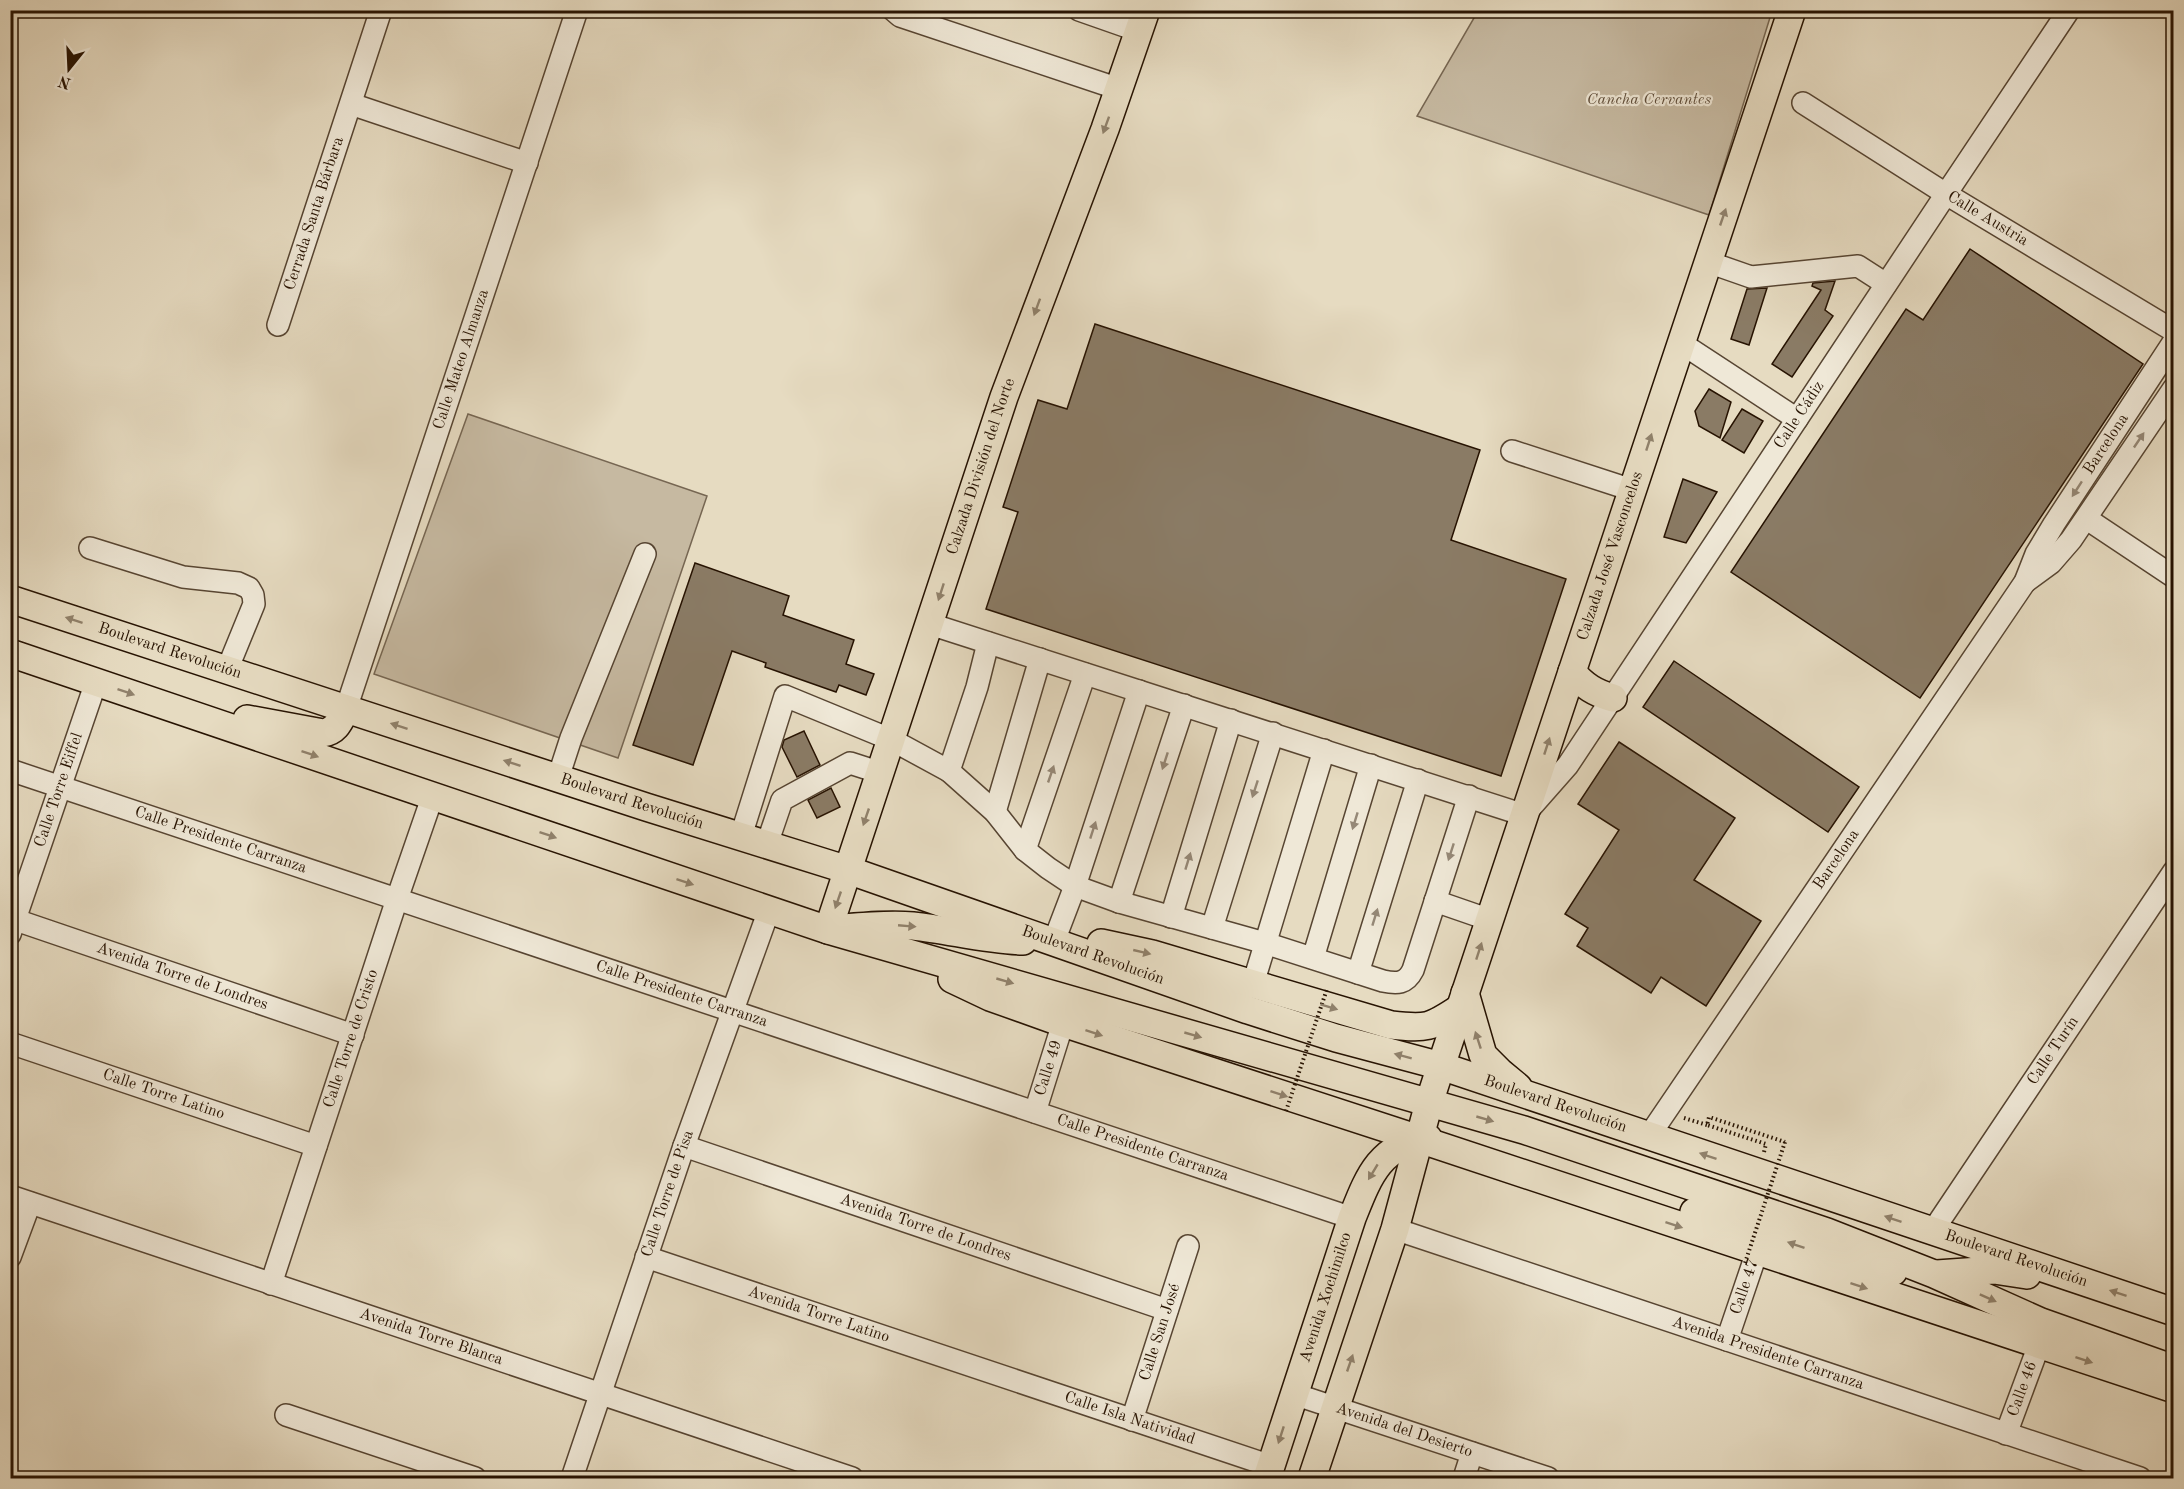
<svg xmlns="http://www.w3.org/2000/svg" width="2184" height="1489" font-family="'Old Standard TT',serif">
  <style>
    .green { fill: #c6b9a1; stroke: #766652; stroke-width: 1.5 }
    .building { fill: #8a7b65; stroke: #271302; stroke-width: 1.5 }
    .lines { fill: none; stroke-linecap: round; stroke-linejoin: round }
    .minor-casing { stroke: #574532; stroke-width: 24 }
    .major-casing { stroke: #271302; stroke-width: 30 }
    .path { stroke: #271302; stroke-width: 4; stroke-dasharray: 1.5 3; stroke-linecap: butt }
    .minor { stroke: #efe8d7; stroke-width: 21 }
    .major { stroke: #e6dbc1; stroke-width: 27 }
    .path-bridge { stroke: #271302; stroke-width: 4; stroke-dasharray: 1.5 3; stroke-linecap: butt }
    .oneway { fill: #90816b }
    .oneway2 { fill: #958877 }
    .labels { text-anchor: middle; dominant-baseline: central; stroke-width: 4.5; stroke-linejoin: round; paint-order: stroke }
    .park-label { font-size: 16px; font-style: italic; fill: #5f4d3a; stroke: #efe8d7 }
    .street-label { font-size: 16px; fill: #271302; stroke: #efe8d7 }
  </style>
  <rect width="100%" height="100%" fill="#e6dbc1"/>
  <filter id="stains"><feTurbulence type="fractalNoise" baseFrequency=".00333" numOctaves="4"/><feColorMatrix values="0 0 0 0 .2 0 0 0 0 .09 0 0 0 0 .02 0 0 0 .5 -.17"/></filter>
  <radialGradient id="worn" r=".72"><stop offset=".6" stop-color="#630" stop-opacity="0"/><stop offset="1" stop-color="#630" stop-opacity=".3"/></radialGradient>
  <path class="green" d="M1478 11H1772L1709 215 1417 116Z
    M468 414 707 496 618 758 374 674Z"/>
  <path class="building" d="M1970 249 2143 364 1920 698 1731 572 1906 309 1923 320Z
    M1835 281 1825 310 1833 316 1792 377 1772 364 1821 290 1812 286 1813 283Z
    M1767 288 1749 345 1731 339 1747 289Z
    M1095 324 1480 450 1451 540 1566 579 1501 776 986 609 1018 512 1003 507 1038 400 1067 409Z
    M1709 389 1731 402 1720 438 1699 426 1695 411Z
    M1742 409 1763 421 1744 453 1722 440Z
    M1683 479 1717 492 1686 543 1664 537Z
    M695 563 789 596 783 615 854 640 846 664 874 674 866 695 839 685 836 692 765 667 766 663 732 651 693 765 633 745Z
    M1674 661 1859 787 1828 832 1643 707Z
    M804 731 820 765 797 777 782 747 784 740Z
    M1619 742 1735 818 1694 880 1761 921 1706 1006 1661 977 1651 993 1577 946 1588 928 1565 914 1619 830 1578 804Z
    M831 788 840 807 817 818 808 800Z"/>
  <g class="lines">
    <g class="minor-casing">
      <g id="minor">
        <path d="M893 10 900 16 1119 89"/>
        <path d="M1079 10 1139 31"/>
        <path id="s1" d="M1803 103 1946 194 2174 331"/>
        <path d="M351 104 527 163"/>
        <path d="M1708 262 1751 277 1858 266 1886 284"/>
        <path id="s2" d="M278 325 381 10"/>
        <path d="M1681 343 1797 419"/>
        <path d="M1512 451 1632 490"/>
        <path d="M2087 519 2174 577"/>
        <path d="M90 548 183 577 238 583 249 588 253 595 254 604 227 670"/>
        <path d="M2025 582 2051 563 2071 540 2174 388"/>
        <path id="s3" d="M930 624 1524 815 1568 765 1946 194 2069 10"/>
        <path d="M988 643 977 687 949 771 995 812 1025 850 1048 868 1075 886 1119 902 1265 943 1383 981C1397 984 1406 984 1413 970L1469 796"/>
        <path id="s4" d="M346 709 577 10"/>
        <path id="s5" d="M10 770 1352 1218"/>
        <path d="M558 778 571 738 645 554"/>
        <path d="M995 812 1040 659"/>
        <path d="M741 836 785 696 892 740 949 771"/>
        <path d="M767 844 782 800 850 763 881 773"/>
        <path d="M1025 850 1085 674"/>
        <path d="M1435 901 1490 920"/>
        <path d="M1119 902 1184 705"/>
        <path d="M1171 917 1231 720"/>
        <path id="s6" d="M10 918 353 1035"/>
        <path d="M1212 928 1273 733"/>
        <path id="s7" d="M10 934 96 682"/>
        <path d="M1054 941 1075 886 1139 691"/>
        <path d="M1313 958 1371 765"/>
        <path d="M1358 973 1418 780"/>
        <path d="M1253 984 1324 750"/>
        <path id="s8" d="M10 1043 316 1146"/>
        <path id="s9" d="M1035 1112 1063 1023"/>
        <path id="s10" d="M1649 1136 2025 582 2036 554 2054 524 2174 341"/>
        <path id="s11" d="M684 1146 1167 1310"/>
        <path id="s12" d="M10 1196 852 1478"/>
        <path id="s13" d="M1395 1229 2140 1478"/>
        <path id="s14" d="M1932 1232 2174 871"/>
        <path d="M10 1257 30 1203"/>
        <path id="s15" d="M646 1257 1271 1466"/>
        <path id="s16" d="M271 1284 397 899 433 795"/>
        <path id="s17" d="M1727 1340 1762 1237"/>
        <path id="s18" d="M1294 1394 1548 1478"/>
        <path d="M286 1415 475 1478"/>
        <path id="s19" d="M1132 1420 1188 1246"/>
        <path id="s20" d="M2006 1434 2039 1345"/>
        <path id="s21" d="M572 1478 684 1146 769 910"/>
        <path d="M1464 1478 1472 1453"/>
      </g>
    </g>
    <g class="major-casing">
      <g id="major">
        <path id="s22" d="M10 599 646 807 848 870 1248 1010 1336 1038 1441 1066 2174 1312"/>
        <path d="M10 653 828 930 1524 1130 1827 1232 1934 1274 2041 1322 2174 1369"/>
        <path d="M1572 672C1584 686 1595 693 1613 698"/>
        <path d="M247 719 323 733C337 731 340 720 346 709"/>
        <path d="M844 928C867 926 890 924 913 926 950 930 986 940 1023 941"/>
        <path id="s23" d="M828 930 1004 397 1105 129 1146 10"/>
        <path d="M1101 943 1152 954 1391 1025C1427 1029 1430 1028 1460 1008"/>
        <path d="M952 979 990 997 1063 1023 1419 1139 2174 1389"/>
        <path d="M1465 993 1483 1055 1500 1072 1518 1087"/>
        <path d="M1694 1212 1822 1254 1873 1269 1893 1272"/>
        <path d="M1937 1274 1994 1270 2027 1275"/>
        <path id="s24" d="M1267 1478 1352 1218C1368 1178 1379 1145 1428 1138"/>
        <path id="s25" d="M1312 1478 1395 1229 1429 1103 1441 1066 1792 10"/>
      </g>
    </g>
    <path class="path" d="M1684 1118 1707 1125
      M1764 1152 1766 1144 1707 1125 1709 1117 1785 1142"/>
    <use href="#minor" class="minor"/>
    <use href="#major" class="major"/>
    <path class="path-bridge" d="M1286 1111 1327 989
      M1745 1263 1785 1142"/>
  </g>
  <defs><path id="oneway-solid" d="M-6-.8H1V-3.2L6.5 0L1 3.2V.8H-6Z" transform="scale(1.5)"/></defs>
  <g class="oneway">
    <use href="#oneway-solid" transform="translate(1106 125) rotate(110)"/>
    <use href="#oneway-solid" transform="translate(1723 217) rotate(-71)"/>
    <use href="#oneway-solid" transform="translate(1037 307) rotate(110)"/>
    <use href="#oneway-solid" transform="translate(1649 442) rotate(-72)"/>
    <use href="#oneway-solid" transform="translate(941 592) rotate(108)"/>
    <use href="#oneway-solid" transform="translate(74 620) rotate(-162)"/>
    <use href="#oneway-solid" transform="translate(126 692) rotate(19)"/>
    <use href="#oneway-solid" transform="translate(399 726) rotate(-162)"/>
    <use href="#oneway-solid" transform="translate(1547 746) rotate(-72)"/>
    <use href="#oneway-solid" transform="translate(310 754) rotate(19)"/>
    <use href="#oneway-solid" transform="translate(512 763) rotate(-162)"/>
    <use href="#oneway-solid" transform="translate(866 817) rotate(109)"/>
    <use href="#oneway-solid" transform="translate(548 835) rotate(19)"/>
    <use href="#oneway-solid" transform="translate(685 882) rotate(18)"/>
    <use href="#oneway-solid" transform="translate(838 900) rotate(109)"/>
    <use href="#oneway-solid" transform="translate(907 926) rotate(5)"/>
    <use href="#oneway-solid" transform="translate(1479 951) rotate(-72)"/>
    <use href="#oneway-solid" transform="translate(1142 952) rotate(13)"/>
    <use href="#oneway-solid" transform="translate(1005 981) rotate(16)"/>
    <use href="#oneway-solid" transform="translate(1329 1007) rotate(17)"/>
    <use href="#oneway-solid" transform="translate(1094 1033) rotate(18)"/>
    <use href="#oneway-solid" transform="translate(1193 1035) rotate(16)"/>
    <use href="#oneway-solid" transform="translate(1478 1040) rotate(-108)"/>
    <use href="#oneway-solid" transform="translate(1403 1056) rotate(-165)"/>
    <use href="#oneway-solid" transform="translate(1279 1094) rotate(18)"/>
    <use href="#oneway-solid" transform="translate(1485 1119) rotate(16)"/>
    <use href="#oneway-solid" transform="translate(1708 1156) rotate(-161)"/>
    <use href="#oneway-solid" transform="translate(1373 1172) rotate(121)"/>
    <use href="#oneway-solid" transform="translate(1893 1219) rotate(-161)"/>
    <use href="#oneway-solid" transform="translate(1674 1225) rotate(18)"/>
    <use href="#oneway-solid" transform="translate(1796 1245) rotate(-161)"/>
    <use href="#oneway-solid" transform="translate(1859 1286) rotate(18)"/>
    <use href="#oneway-solid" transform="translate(2118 1293) rotate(-162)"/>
    <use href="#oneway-solid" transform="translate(1988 1298) rotate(24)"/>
    <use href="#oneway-solid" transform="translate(2084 1360) rotate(18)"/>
    <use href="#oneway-solid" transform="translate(1350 1363) rotate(-71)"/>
    <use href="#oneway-solid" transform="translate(1281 1435) rotate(108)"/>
  </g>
  <g class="oneway2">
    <use href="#oneway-solid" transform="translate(2139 440) rotate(-56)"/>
    <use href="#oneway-solid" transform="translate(2077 489) rotate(123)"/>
    <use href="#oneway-solid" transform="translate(1165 761) rotate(108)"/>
    <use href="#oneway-solid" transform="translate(1051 774) rotate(-71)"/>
    <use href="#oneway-solid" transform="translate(1255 789) rotate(108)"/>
    <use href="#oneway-solid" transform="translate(1355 821) rotate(107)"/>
    <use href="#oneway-solid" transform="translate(1093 830) rotate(-72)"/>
    <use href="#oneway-solid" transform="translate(1451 852) rotate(108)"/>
    <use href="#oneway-solid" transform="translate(1188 861) rotate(-73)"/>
    <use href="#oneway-solid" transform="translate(1375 917) rotate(-73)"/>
  </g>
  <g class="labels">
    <g class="park-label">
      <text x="1649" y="100">Cancha Cervantes</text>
    </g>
    <g class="street-label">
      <text stroke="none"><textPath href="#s2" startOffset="117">Cerrada Santa Bárbara</textPath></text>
      <text stroke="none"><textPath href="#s1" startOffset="218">Calle Austria</textPath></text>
      <text stroke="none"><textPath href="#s4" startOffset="368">Calle Mateo Almanza</textPath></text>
      <text stroke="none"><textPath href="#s3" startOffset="1110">Calle Cádiz</textPath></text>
      <text stroke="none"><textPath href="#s10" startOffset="830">Barcelona</textPath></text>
      <text stroke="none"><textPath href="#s23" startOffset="488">Calzada División del Norte</textPath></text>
      <text stroke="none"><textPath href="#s25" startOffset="969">Calzada José Vasconcelos</textPath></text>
      <text stroke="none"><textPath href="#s22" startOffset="168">Boulevard Revolución</textPath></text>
      <text stroke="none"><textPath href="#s7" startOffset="152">Calle Torre Eiffel</textPath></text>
      <text stroke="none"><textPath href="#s22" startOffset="654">Boulevard Revolución</textPath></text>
      <text stroke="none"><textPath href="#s5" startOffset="222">Calle Presidente Carranza</textPath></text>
      <text stroke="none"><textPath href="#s10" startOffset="334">Barcelona</textPath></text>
      <text stroke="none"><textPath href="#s22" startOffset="1140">Boulevard Revolución</textPath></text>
      <text stroke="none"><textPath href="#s6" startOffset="182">Avenida Torre de Londres</textPath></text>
      <text stroke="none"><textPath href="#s5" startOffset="708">Calle Presidente Carranza</textPath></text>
      <text stroke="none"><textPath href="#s16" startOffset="258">Calle Torre de Cristo</textPath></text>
      <text stroke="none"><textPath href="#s14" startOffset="218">Calle Turín</textPath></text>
      <text stroke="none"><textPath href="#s9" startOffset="46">Calle 49</textPath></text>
      <text stroke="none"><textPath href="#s8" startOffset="162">Calle Torre Latino</textPath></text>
      <text stroke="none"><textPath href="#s22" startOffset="1626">Boulevard Revolución</textPath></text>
      <text stroke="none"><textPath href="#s5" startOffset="1194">Calle Presidente Carranza</textPath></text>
      <text stroke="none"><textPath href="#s21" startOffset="300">Calle Torre de Pisa</textPath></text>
      <text stroke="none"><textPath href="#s11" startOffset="255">Avenida Torre de Londres</textPath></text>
      <text stroke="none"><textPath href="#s22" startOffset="2112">Boulevard Revolución</textPath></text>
      <text stroke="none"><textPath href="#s17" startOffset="56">Calle 47</textPath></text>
      <text stroke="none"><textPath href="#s24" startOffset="190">Avenida Xochimilco</textPath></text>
      <text stroke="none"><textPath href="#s15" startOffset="182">Avenida Torre Latino</textPath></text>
      <text stroke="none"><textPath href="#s19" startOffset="92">Calle San José</textPath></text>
      <text stroke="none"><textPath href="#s12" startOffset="444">Avenida Torre Blanca</textPath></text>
      <text stroke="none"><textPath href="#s13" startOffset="393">Avenida Presidente Carranza</textPath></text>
      <text stroke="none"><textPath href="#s20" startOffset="48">Calle 46</textPath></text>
      <text stroke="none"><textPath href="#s15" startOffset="510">Calle Isla Natividad</textPath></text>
      <text stroke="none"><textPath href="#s18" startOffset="116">Avenida del Desierto</textPath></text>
    </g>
  </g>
  <rect width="2184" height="1489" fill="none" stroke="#e6dbc1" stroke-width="36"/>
  <rect x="12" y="12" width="2160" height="1465" fill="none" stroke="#271302" stroke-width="3"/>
  <rect x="18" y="18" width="2148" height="1453" fill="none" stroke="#271302" stroke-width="1.5"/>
  <g transform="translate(69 69) rotate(198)" stroke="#efe8d7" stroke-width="4.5" paint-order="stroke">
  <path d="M0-4.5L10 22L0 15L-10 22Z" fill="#271302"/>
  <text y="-9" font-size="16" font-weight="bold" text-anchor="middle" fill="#271302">N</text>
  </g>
  <rect width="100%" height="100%" filter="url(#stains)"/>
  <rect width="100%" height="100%" fill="url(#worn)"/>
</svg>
